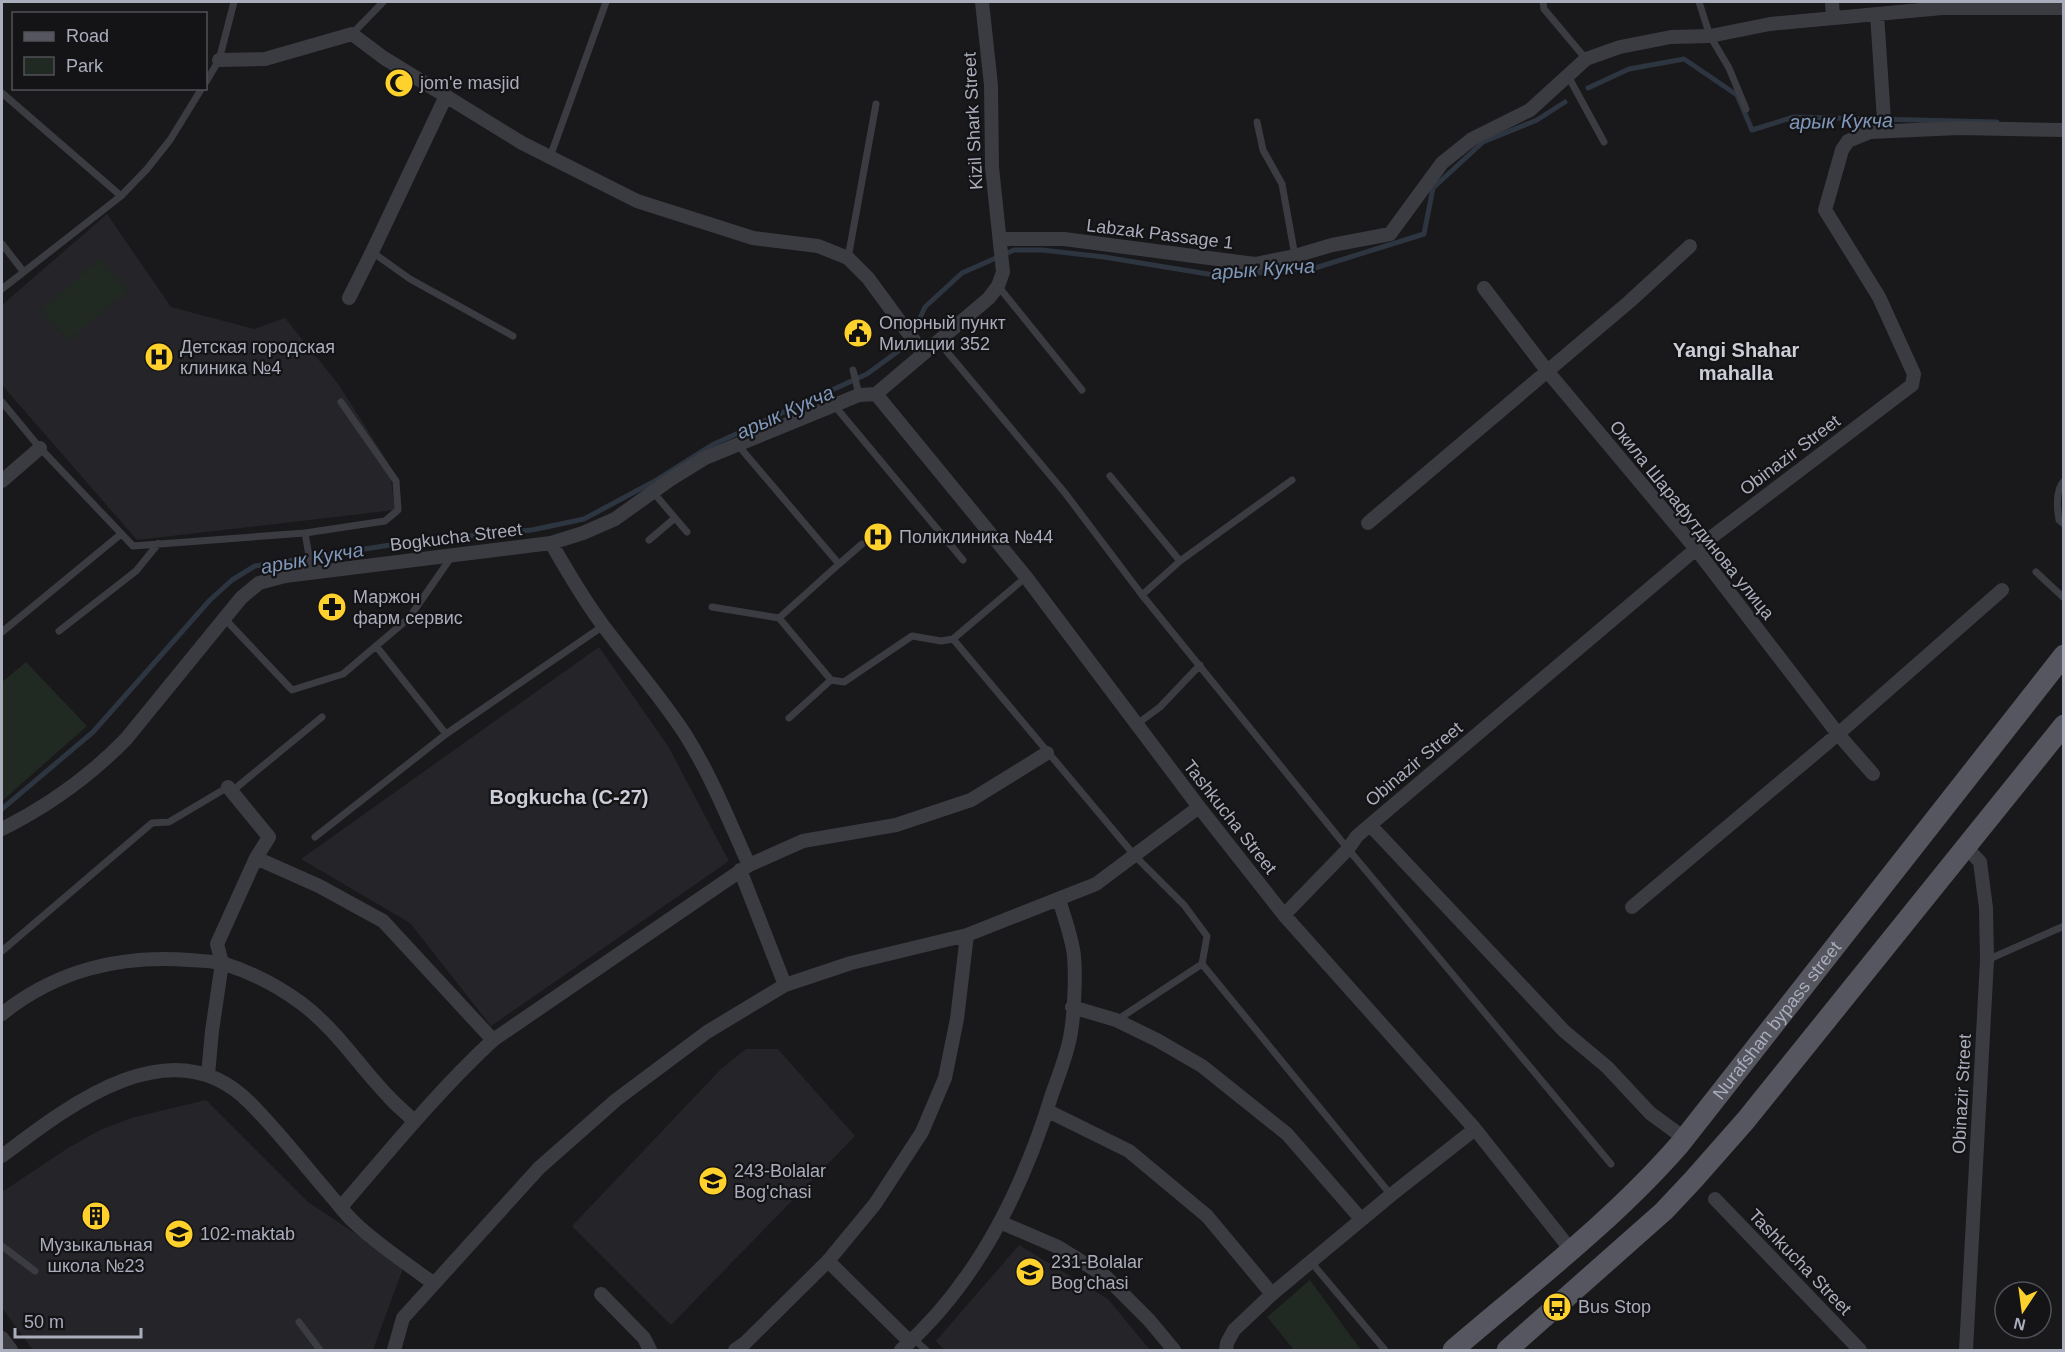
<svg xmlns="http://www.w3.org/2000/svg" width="2065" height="1352" font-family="Arial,sans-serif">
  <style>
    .built { fill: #252428 }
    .green { fill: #202922 }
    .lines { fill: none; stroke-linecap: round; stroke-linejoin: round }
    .stream { stroke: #2d3540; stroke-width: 5 }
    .service { stroke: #3b3b42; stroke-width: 7 }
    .minor { stroke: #3b3b42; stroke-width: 14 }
    .primary { stroke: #55565f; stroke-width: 21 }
    .labels { text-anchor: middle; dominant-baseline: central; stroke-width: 4.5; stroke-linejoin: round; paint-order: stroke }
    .poi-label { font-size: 18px; fill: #aaadbb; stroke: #141316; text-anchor: start }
    .street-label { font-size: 18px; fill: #aaadbb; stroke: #141316 }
    .water-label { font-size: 20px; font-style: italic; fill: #7f97b9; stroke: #141316 }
    .neighbourhood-label { font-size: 20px; font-weight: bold; fill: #cbcdd7; stroke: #141316 }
  </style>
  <rect width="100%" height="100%" fill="#19181b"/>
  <path class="built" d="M107 214 171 307 254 329 285 318 339 385 389 464 395 510 137 540 2 385V305Z
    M599 647 668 746 729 861 491 1026 410 923 301 859Z
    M746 1049H778L855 1136 671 1325 572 1226 721 1069Z
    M206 1100 308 1202 404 1266 373 1350H33L2 1308V1192L68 1148 100 1130 131 1118Z
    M1019 1245 1108 1299 1150 1350H944L936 1341Z"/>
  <path class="green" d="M100 259 128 290 69 341 41 310Z
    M26 662 87 726 2 801V682Z
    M1310 1280 1361 1350H1294L1267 1317Z"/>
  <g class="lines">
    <path class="stream" d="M1588 88 1629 69 1684 59 1737 95 1752 130 1794 117 1997 122
      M2 809 93 732 210 600 232 580 255 566 416 541 532 530 584 519 653 482 712 445 867 374 908 344 925 307 962 273 1014 250H1042L1104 257 1220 276 1315 268 1424 234 1433 188 1483 142 1537 120 1565 102"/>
    <path class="service" d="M1543 2 1544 9 1586 59
      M1699 2 1710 36 1729 68 1746 109
      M352 34 383 2
      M1568 76 1604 142
      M206 82 219 60 234 2
      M2 93 121 196
      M1257 122 1263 150 1282 184 1295 256
      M550 157 606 2
      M2 244 23 271
      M372 252 410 279 513 336
      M848 258 876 104
      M998 286 1082 390
      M2 289 121 196 147 169 170 140 202 88
      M938 341 1065 493 1142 595 1348 849 1611 1164
      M853 370 859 395
      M2 402 40 448 133 546 305 533 385 521 398 510 396 481 341 402
      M834 405 963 560
      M737 444 839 564 779 618 831 680 844 682 912 636 941 641 953 639
      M1110 476 1180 561 1142 595
      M2064 481C2055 490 2057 508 2059 520L2064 524
      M653 492 687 532
      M305 533 312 573
      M649 540 675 518
      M452 556 409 618 376 646 446 734 603 626
      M1180 561 1292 480
      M839 564 862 544
      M2036 572 2064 598
      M1026 577 953 639 1135 856 1184 905 1207 936 1202 964
      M712 607 779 618
      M223 617 292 690 343 674 376 646
      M59 631 136 571 158 544
      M2 632 121 534
      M789 718 831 680
      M1137 724 1160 707 1200 665
      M231 792 322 717
      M315 837 446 734
      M2 951 152 823 169 822 228 787
      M1987 960 2064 926
      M1117 1020 1202 964 1391 1195
      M2 1246 35 1271
      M1311 1262 1385 1350
      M299 1322 320 1350
      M915 1340 926 1350"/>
    <path class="minor" d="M1832 2 1833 17
      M219 60 265 59 352 34 384 58 522 143 637 201 753 238 818 246 848 258 868 278 923 353
      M1870 132 1959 128 2064 130
      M1000 239H1064L1255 264 1295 256 1332 245 1390 234 1442 163 1472 139 1530 110 1586 59 1620 47 1671 37 1710 36 1770 24 1942 8H2064
      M1484 288 1548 372 1696 549 1838 734 1873 774
      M349 298 372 252 446 96
      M876 394 1026 577 1199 807 1284 915 1475 1129 1571 1250
      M876 394 989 298 998 286 1003 272 992 167 991 85 982 2
      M2 481 40 448
      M1368 523 1629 302 1690 246
      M551 543C568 572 584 601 605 628 631 663 661 697 685 734 711 775 729 821 749 865
      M1370 825 1564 1031 1607 1067 1650 1113 1684 1138
      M2 829C48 806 90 776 126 739L241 598 259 583 285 576 551 543 583 533 615 519 671 479 705 458 859 395 876 394
      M1965 846 1980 862 1986 908 1987 960 1966 1350
      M256 858 319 886 383 921 493 1040
      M740 870 785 985
      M1632 907 1838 734 2002 590
      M1284 915 1348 849 1357 836 1696 549 1912 385 1914 374 1879 297 1825 210 1842 150 1848 141 1870 132 1884 120 1877 14
      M1072 1007 1116 1020 1157 1040 1202 1066 1287 1134 1361 1219
      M2 1014C57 970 119 955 189 960 201 961 214 961 225 964 253 973 278 986 301 1003 336 1029 359 1066 388 1096 396 1105 406 1113 414 1121
      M208 1075 212 1031 222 963 217 944 256 858 269 837 228 787
      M1048 1111 1129 1151 1207 1216 1272 1294
      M2 1156C69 1105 173 1024 250 1103 279 1132 304 1165 331 1196 339 1205 346 1215 355 1223 379 1246 408 1264 434 1284
      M1715 1199 1860 1350
      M341 1207C390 1150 438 1091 493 1040L749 865 803 841 896 825 971 800 1047 753
      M1000 1222 1058 1247 1105 1276 1149 1320 1174 1350
      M828 1261 910 1342
      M601 1294 644 1338 650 1350
      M2 1338 11 1350
      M394 1350 403 1318 539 1168 616 1100 707 1032 785 985 851 963 967 935 1096 884 1199 807
      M735 1350 745 1343 828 1261 875 1204 922 1132 945 1078 957 1019 967 935
      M901 1350C976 1284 1023 1189 1052 1094 1058 1077 1065 1060 1069 1042 1074 1023 1076 976 1074 956 1072 937 1064 917 1059 899
      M1226 1350 1227 1343 1234 1330 1272 1294 1391 1195 1475 1129"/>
    <g class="primary">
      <path id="s1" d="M1453 1350C1530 1284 1613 1221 1680 1144L2064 655"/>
      <path d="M1507 1350 1664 1211 1694 1179 1746 1120 2064 725"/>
    </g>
  </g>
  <defs>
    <g id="mosque-disc" transform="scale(1.5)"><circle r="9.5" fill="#ffd12c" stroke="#141316"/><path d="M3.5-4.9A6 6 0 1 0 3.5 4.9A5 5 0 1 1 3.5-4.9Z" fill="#111"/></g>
    <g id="civic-disc" transform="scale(1.5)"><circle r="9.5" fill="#ffd12c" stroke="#141316"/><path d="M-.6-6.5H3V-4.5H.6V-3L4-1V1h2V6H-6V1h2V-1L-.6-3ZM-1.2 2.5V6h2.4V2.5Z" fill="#111"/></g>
    <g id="hospital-disc" transform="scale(1.5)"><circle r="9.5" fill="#ffd12c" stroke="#141316"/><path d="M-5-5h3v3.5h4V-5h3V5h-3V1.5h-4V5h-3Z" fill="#111"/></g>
    <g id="pharmacy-disc" transform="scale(1.5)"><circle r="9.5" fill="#ffd12c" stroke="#141316"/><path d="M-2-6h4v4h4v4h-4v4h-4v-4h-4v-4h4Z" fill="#111"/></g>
    <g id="school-disc" transform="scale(1.5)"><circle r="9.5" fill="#ffd12c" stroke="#141316"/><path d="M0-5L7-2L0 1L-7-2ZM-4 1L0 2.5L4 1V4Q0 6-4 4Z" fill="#111"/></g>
    <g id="building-disc" transform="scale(1.5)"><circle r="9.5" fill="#ffd12c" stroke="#141316"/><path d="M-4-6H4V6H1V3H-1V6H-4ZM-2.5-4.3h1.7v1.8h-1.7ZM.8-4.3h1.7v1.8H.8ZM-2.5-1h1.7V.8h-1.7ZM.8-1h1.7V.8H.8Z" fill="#111"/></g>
    <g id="bus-disc" transform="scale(1.5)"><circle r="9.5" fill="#ffd12c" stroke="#141316"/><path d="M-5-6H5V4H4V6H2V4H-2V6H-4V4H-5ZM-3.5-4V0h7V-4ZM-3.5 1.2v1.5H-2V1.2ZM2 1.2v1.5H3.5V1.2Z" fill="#111"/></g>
  </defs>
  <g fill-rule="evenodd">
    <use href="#mosque-disc" x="399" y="83"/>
    <use href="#civic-disc" x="858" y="333"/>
    <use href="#hospital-disc" x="159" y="357"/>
    <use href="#hospital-disc" x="878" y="537"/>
    <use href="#pharmacy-disc" x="332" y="607"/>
    <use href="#school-disc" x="713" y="1181"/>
    <use href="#building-disc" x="96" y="1216"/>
    <use href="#school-disc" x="179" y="1234"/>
    <use href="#school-disc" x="1030" y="1272"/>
    <use href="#bus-disc" x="1557" y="1307"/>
  </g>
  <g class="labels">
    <g class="poi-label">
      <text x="420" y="83">jom'e masjid</text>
      <text x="879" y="323">Опорный пункт<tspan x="879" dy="21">Милиции 352</tspan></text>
      <text x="180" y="347">Детская городская<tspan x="180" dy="21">клиника №4</tspan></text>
      <text x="899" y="537">Поликлиника №44</text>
      <text x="353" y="597">Маржон<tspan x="353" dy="21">фарм сервис</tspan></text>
      <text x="734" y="1171">243-Bolalar<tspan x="734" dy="21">Bog'chasi</tspan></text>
      <text x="200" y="1234">102-maktab</text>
      <text x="96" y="1245" text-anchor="middle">Музыкальная<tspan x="96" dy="21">школа №23</tspan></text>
      <text x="1051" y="1262">231-Bolalar<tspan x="1051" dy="21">Bog'chasi</tspan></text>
      <text x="1578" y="1307">Bus Stop</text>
    </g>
    <g class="street-label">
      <text transform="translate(973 121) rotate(-93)">Kizil Shark Street</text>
      <text transform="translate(1160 234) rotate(7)">Labzak Passage 1</text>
      <text transform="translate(1790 455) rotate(-37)">Obinazir Street</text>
      <text transform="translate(1692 520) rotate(51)">Окила Шарафутдинова улица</text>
      <text transform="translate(456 537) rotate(-7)">Bogkucha Street</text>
      <text transform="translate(1414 764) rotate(-40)">Obinazir Street</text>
      <text transform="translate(1230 817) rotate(52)">Tashkucha Street</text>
      <text stroke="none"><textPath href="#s1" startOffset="464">Nurafshan bypass street</textPath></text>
      <text transform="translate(1962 1094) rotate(-87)">Obinazir Street</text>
      <text transform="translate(1800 1262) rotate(46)">Tashkucha Street</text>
    </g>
    <g class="water-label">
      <text transform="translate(1841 121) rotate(-1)">арык Кукча</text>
      <text transform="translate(1263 269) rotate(-4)">арык Кукча</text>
      <text transform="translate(785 412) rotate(-24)">арык Кукча</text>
      <text transform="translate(312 558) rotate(-10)">арык Кукча</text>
    </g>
    <g class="neighbourhood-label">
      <text x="1736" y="350">Yangi Shahar<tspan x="1736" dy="23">mahalla</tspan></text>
      <text x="569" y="797">Bogkucha (C-27)</text>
    </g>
  </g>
  <rect width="2065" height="1352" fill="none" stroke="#aaadbb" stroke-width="6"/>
  <rect x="12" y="12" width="195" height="78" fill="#141316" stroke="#505158" stroke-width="1.5"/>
  <rect x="24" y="32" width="30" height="9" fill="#55565f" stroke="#505158" stroke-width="1.5"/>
  <text x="66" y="42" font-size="18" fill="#aaadbb">Road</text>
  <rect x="24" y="57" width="30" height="18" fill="#202922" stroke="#505158" stroke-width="1.5"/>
  <text x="66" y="72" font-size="18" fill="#aaadbb">Park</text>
  <g transform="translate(2023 1310) rotate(193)"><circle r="28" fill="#141316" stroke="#505158" stroke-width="1.5"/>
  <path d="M0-4.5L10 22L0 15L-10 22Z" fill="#ffd12c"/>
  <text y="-9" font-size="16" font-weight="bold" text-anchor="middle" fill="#aaadbb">N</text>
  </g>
  <path d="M15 1328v9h126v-9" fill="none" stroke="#aaadbb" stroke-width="3"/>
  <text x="24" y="1328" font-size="18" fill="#aaadbb" stroke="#141316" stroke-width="4.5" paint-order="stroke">50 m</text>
</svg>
